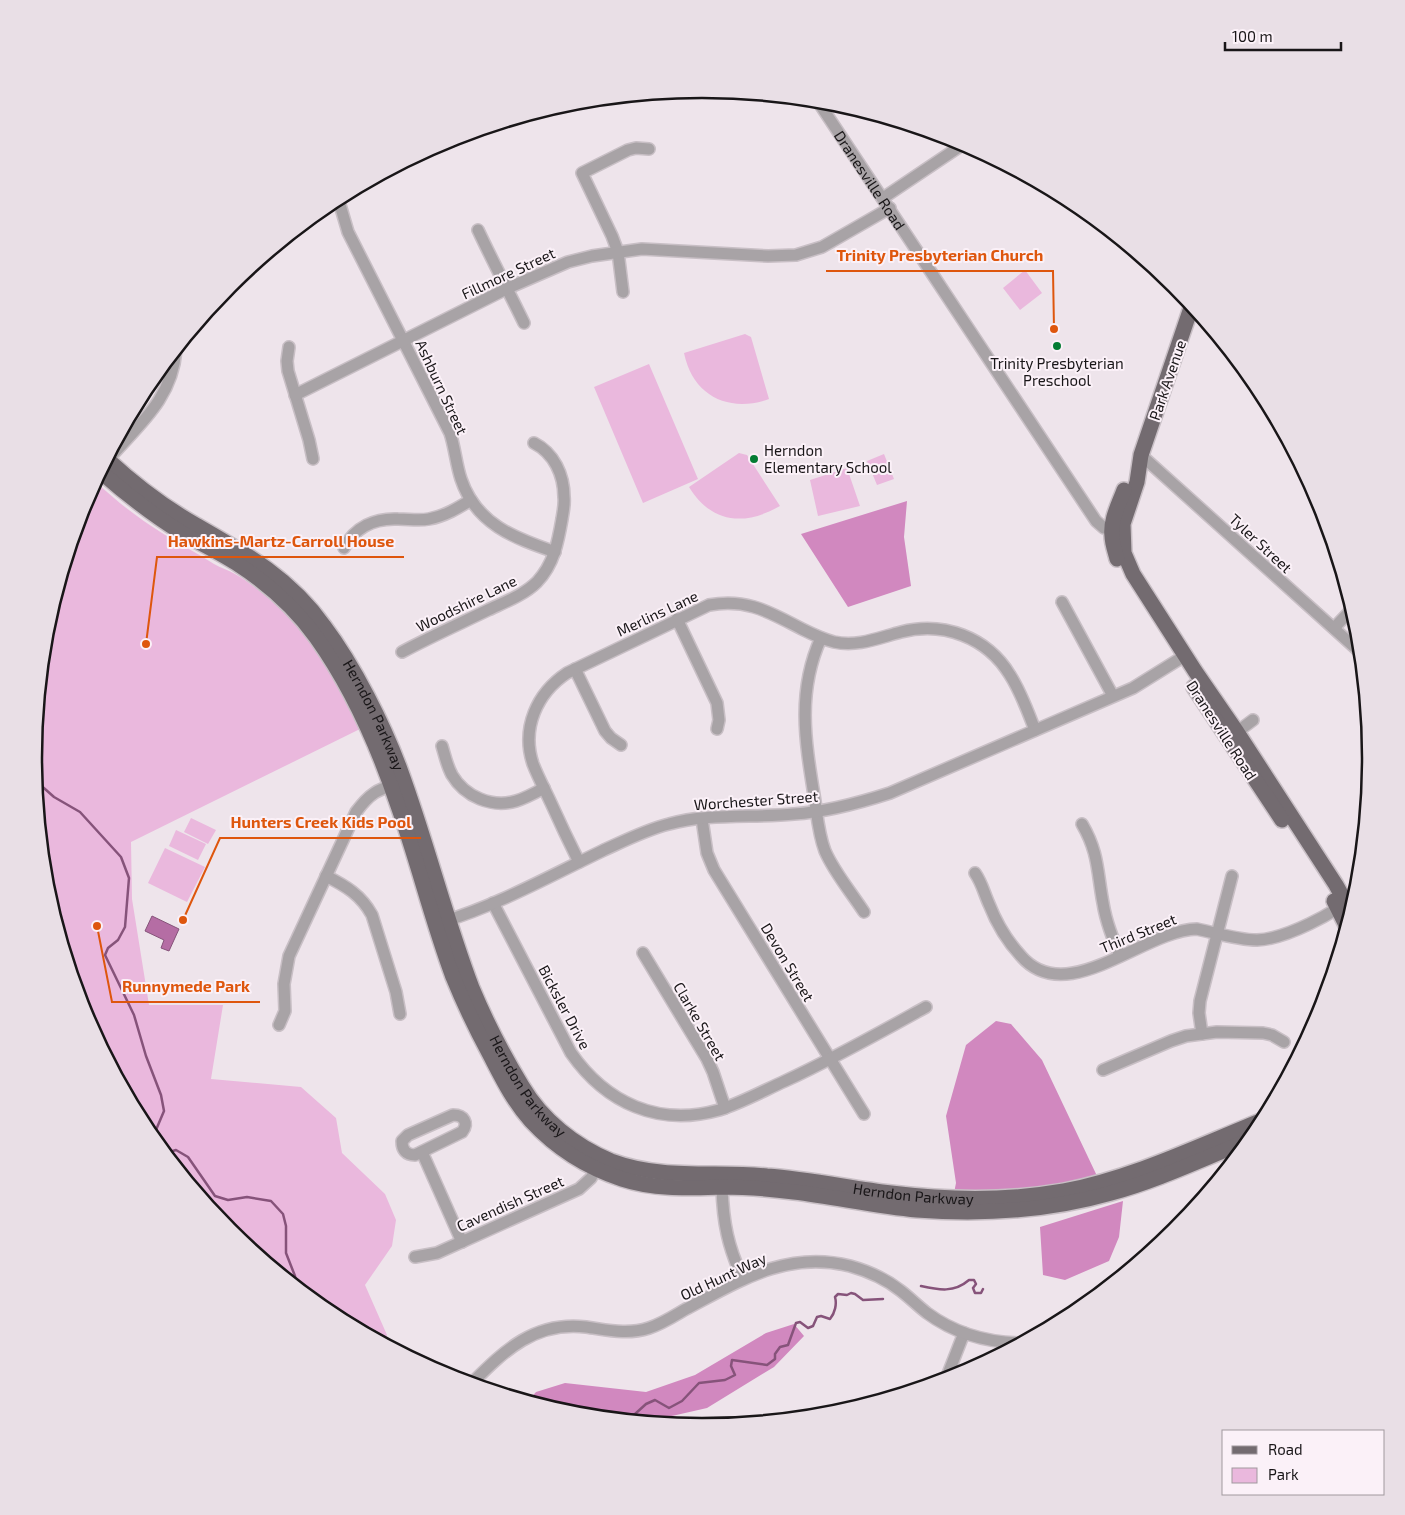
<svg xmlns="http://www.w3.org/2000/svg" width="1405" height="1515" font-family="'Exo 2',sans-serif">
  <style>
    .green { fill: #eab8dd }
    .forest { fill: #d188bf }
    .water { fill: #b56da4; stroke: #86537a }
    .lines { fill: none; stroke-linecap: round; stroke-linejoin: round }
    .stream { stroke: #86537a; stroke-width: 2.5 }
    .minor-casing { stroke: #c8bfc5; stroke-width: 14 }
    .major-casing { stroke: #c8bfc5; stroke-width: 18 }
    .minor { stroke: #a8a3a6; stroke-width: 11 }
    .major { stroke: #736b70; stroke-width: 15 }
    .poi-dot { fill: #047c33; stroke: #fbf1f8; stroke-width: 2 }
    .labels { text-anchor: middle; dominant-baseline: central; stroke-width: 4; stroke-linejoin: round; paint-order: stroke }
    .street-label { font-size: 15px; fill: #191618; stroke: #fbf1f8 }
    .poi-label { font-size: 15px; fill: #191618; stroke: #fbf1f8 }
    .rim { fill: none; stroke: #191618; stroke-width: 2.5 }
    .leader { fill: none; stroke: #de560d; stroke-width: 2 }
    .callout-dot { fill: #de560d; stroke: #fbf1f8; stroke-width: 2 }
    .callout-label { font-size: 16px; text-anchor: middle; font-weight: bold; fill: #de560d; stroke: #fbf1f8; stroke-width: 4; stroke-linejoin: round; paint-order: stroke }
  </style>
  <rect width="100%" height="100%" fill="#eee4eb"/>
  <path class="green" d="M1025 270 1042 293 1020 310 1003 288Z
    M745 334 751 337 769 399C730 413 693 397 684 353Z
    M649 364 698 479 643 503 594 387Z
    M739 453 747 455 780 506C745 526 712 524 689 487Z
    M884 454 894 479 877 485 867 461Z
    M847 468 860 506 818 516 810 480Z
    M95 481C116 501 138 518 162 533 179 544 197 553 214 564 221 568 228 570 235 574 243 578 250 584 257 589 308 628 332 673 360 729L131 842 132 899 149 1005H223L211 1079 301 1087 336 1118 342 1153 385 1194 396 1220 392 1246 365 1285 387 1335 384 1342 331 1313 229 1230 146 1129 85 1013 47 888 34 757 47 627 85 501Z
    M191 818 216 830 208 844 184 832Z
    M176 830 206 844 198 860 169 846Z
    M165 848 205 867 187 902 148 883Z"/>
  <path class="forest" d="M907 501 904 537 911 586 848 607 801 534Z
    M996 1021 1011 1024 1042 1060 1097 1176C1050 1189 1003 1191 954 1193L956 1183 946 1116 966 1045Z
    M1123 1201 1119 1237 1109 1261 1065 1280 1043 1275 1040 1227Z
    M794 1324 804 1336 774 1367 707 1408 650 1421 572 1413 529 1400 536 1392 565 1383 646 1392 695 1375 766 1333Z"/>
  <path class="water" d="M152 916 179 929 169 951 161 948 164 940 145 931Z"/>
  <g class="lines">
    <path class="stream" d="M36 781 54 797 80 812 121 857 129 878 125 927 118 940 108 948 105 955 134 1015 146 1056 161 1095 164 1111 153 1137
      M166 1153 176 1150 188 1157 215 1196 228 1200 247 1197 271 1201 283 1214 286 1226V1253L295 1276 296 1285
      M921 1286C939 1290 954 1293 969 1280H974L976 1284 973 1288 975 1293H981L983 1289
      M618 1418 635 1414 646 1404 655 1400 669 1408 682 1401 699 1383 725 1380 735 1375 731 1366 732 1360 767 1365 775 1359V1354L780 1347 788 1345 796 1323 800 1322 808 1328 813 1326 817 1317 821 1316 830 1319C835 1313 837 1304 835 1297L838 1294 847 1295 851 1293 855 1294 863 1300 883 1299"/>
    <g class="minor-casing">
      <g id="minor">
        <path id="s1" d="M817 100 1096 521 1104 528 1119 525"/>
        <path d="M338 198 348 232 450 433C455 448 456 464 461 479 476 524 514 538 555 552"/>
        <path d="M883 198 965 143"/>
        <path d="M478 230C493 262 509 292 524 323"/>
        <path d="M623 292 618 252 612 236 582 173 628 150 636 148 649 149"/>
        <path d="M289 347 287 361 288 371 309 440 313 459"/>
        <path d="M295 395 508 288 568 262 592 256 642 249 768 256 796 255 822 247 890 208"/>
        <path d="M1141 455 1361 653"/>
        <path d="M107 461C138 425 172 400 176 350"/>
        <path d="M344 548C355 527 375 518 398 519 409 519 419 521 429 519 445 516 458 508 471 500"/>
        <path d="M1062 602 1113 696"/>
        <path d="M677 619 717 703 719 720 717 729"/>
        <path d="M1334 628 1353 608"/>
        <path d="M821 638C797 691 805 740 814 795 817 813 818 833 825 851 834 872 851 892 864 912"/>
        <path d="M402 652C430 637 459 624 488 610 505 602 524 595 537 582 554 564 558 542 562 519 563 512 565 504 564 497 564 475 554 453 534 443"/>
        <path d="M575 669 605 731 611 738 621 745"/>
        <path d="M1237 732 1253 720"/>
        <path d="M442 746C445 756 447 766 452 775 465 797 492 808 516 801 526 798 535 793 544 788"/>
        <path d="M702 819 707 853 714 870 864 1114"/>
        <path d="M1082 824C1099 853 1097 872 1103 903 1106 922 1113 939 1120 956"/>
        <path d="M579 862C569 842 560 823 551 803 545 790 538 777 533 764 521 728 537 693 567 673L709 605C747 598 769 612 802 629 812 634 822 639 834 642 858 647 878 638 901 632 943 621 987 637 1010 675 1021 692 1028 712 1035 730"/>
        <path d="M975 873C982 883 984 893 989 904 996 922 1008 942 1021 956 1067 1009 1143 930 1197 929 1216 933 1237 940 1257 940 1286 939 1335 913 1357 894"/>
        <path d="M326 876C346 886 361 895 372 915L396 992 400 1014"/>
        <path d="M493 903 571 1053C606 1103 658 1127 719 1110 741 1103 763 1091 785 1081 833 1059 879 1033 926 1007"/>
        <path d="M442 922C498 905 550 876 602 851 624 841 645 830 669 824 708 813 754 818 794 814 827 812 859 803 890 793L1133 688 1186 655"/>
        <path d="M643 953 707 1059 713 1072 725 1108"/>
        <path d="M279 1025 285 1011 284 984 289 956 356 812C370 793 377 790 398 783"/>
        <path d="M1202 1034 1199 1013 1200 1001 1232 876"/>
        <path d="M1103 1070 1171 1041 1186 1036 1217 1032 1263 1033 1272 1035 1284 1042"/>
        <path d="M453 1115C464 1115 469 1123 462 1132L415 1155C406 1155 402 1150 402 1141L408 1135Z"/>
        <path d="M422 1152 462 1242"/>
        <path d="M722 1187C723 1223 728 1247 743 1279"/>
        <path d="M415 1257 437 1253 579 1189 591 1178 599 1163"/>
        <path d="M946 1379 964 1333"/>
        <path d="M472 1383C505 1350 535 1321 586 1327 608 1330 627 1335 649 1328 662 1324 674 1316 686 1309 739 1281 787 1250 850 1266 868 1271 886 1279 901 1291 910 1298 918 1306 927 1313 954 1333 985 1342 1019 1343"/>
      </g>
    </g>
    <g class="major-casing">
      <g id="major">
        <path d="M1192 305 1141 455 1137 482 1123 524 1124 553 1133 574 1195 671 1237 732 1336 885 1351 912"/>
        <path id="s2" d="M107 459C134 484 164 507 196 525 245 553 290 578 324 626 354 666 384 725 401 772 427 843 445 917 472 988 485 1019 505 1058 522 1086 542 1120 575 1146 611 1161 662 1180 714 1171 767 1176 809 1179 850 1188 891 1193 948 1200 1007 1201 1064 1191 1133 1178 1198 1146 1263 1120"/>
        <path d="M101 472C126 494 153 515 182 533 200 543 219 552 236 563 267 583 295 608 316 637 351 686 379 749 398 806 418 862 432 921 453 977 464 1004 476 1029 490 1055 502 1078 513 1101 531 1121 556 1148 588 1168 622 1179 656 1190 689 1188 723 1187 747 1187 770 1189 794 1192 835 1197 876 1206 917 1210 983 1215 1048 1211 1111 1193 1159 1180 1204 1158 1250 1140"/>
        <path d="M1117 559C1115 551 1112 543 1112 536 1110 520 1119 504 1124 490"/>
        <path d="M1194 687 1282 820"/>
        <path d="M1334 901 1347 927"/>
      </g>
    </g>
    <use href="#minor" class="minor"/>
    <use href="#major" class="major"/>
  </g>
  <g class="poi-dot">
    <circle cx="1057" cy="346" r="5"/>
    <circle cx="754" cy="459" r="5"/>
  </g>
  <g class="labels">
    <g class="street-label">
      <text stroke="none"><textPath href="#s1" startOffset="96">Dranesville Road</textPath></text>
      <text transform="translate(508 273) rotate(-25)">Fillmore Street</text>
      <text transform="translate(1167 380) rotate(-71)">Park Avenue</text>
      <text transform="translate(442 387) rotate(65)">Ashburn Street</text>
      <text transform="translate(1261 543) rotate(43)">Tyler Street</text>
      <text transform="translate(466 603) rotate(-26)">Woodshire Lane</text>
      <text transform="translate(657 613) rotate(-25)">Merlins Lane</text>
      <text stroke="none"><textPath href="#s2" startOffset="378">Herndon Parkway</textPath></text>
      <text transform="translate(1222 730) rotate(57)">Dranesville Road</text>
      <text transform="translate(756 800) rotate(-4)">Worchester Street</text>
      <text transform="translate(1138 933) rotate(-22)">Third Street</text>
      <text transform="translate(788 962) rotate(59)">Devon Street</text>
      <text transform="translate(565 1007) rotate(62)">Bicksler Drive</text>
      <text transform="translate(700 1021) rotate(60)">Clarke Street</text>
      <text stroke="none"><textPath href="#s2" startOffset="782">Herndon Parkway</textPath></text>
      <text stroke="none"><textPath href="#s2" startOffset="1202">Herndon Parkway</textPath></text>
      <text transform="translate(510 1203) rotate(-24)">Cavendish Street</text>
      <text transform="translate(723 1276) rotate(-25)">Old Hunt Way</text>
    </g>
    <g class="poi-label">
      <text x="1057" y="363">Trinity Presbyterian<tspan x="1057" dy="17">Preschool</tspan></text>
      <text x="764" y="450" text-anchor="start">Herndon<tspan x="764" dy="17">Elementary School</tspan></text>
    </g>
  </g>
  <path d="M0 0H1405V1515H0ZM42 758a660 660 0 1 1 1320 0a660 660 0 1 1-1320 0Z" fill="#e9dfe6" fill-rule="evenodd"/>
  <path class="rim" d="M42 758a660 660 0 1 1 1320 0a660 660 0 1 1-1320 0Z"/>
  <path class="leader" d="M1054 329L1053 271H826M146 644L157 557H404M183 920L220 838H421M97 926L112 1002H260"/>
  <g class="callout-dot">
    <circle cx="1054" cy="329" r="5"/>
    <circle cx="146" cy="644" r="5"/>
    <circle cx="183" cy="920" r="5"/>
    <circle cx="97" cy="926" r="5"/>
  </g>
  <g class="callout-label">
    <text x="940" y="261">Trinity Presbyterian Church</text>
    <text x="281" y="547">Hawkins-Martz-Carroll House</text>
    <text x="321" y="828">Hunters Creek Kids Pool</text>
    <text x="186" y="992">Runnymede Park</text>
  </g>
  <rect x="1222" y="1430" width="162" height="65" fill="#fbf1f8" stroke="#a1999e"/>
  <rect x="1232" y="1446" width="25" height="8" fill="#736b70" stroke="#a1999e"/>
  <text x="1268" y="1455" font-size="15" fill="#191618">Road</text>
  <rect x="1232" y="1468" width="25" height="15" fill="#eab8dd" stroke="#a1999e"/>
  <text x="1268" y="1480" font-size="15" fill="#191618">Park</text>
  <path d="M1225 42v8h116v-8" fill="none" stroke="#191618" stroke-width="2.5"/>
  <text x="1232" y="42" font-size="15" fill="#191618" stroke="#fbf1f8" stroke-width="4" paint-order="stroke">100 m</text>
</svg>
